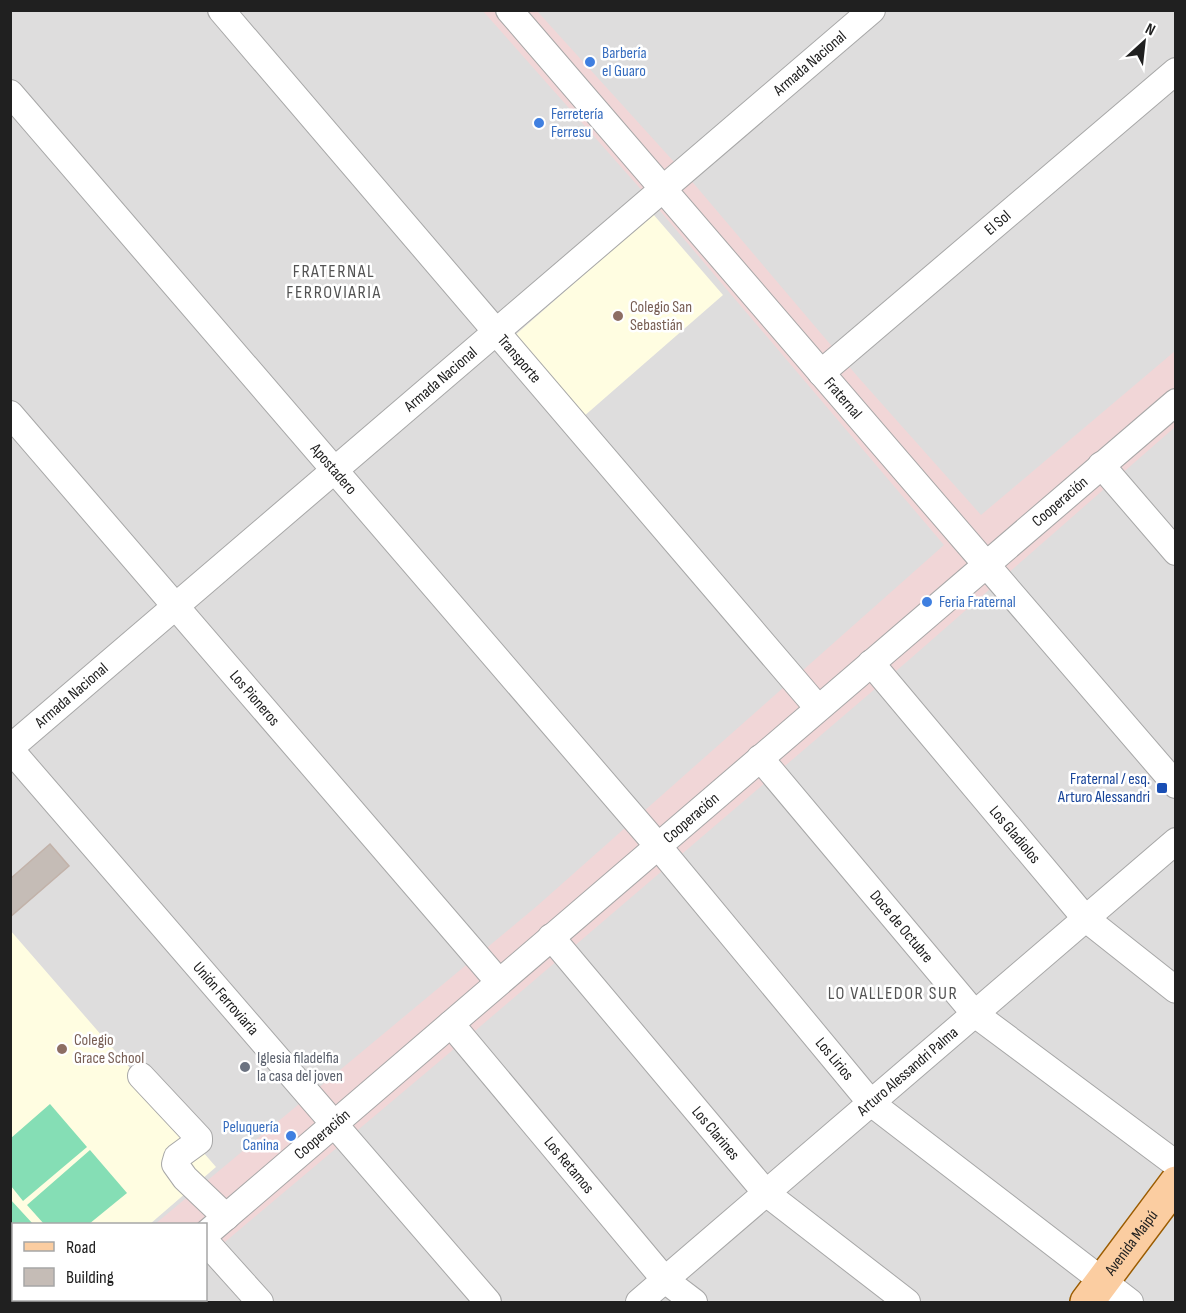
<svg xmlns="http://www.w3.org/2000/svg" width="1186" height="1313" font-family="'Sofia Sans Condensed',sans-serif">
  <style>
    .residential { fill: #dedddd; fill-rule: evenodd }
    .commercial { fill: #f1d6d7 }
    .education { fill: #fffde1 }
    .pitch { fill: #85deb5 }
    .building { fill: #c5bcb6; stroke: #c2b2a9; stroke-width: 1.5 }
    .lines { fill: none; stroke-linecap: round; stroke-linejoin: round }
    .minor-casing { stroke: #a7a7a7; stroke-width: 28 }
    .major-casing { stroke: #9b5c01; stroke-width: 36 }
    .minor { stroke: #fff; stroke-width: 26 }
    .major { stroke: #fbcda1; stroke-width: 33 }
    .shop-dot { fill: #3f7fe0; stroke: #fff; stroke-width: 2 }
    .education-dot { fill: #8d6e63; stroke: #fff; stroke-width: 2 }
    .transit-dot { fill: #1a4fb4; stroke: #fff; stroke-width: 2 }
    .worship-dot { fill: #6b7280; stroke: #fff; stroke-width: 2 }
    .labels { text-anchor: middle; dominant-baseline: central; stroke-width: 5; stroke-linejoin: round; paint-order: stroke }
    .shop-label { font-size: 16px; fill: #366cbe; stroke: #fff; text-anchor: start }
    .street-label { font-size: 16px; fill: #202020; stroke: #fff }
    .education-label { font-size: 16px; fill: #785e54; stroke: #fff; text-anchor: start }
    .transit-label { font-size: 16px; fill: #164399; stroke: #fff; text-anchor: end }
    .worship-label { font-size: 16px; fill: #5b616d; stroke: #fff; text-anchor: start }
    .neighbourhood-label { font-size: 18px; letter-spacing: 1.5px; fill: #535353; stroke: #fff }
  </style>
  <rect width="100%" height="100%" fill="#f0ece6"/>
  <path class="residential" d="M10 11H1175V1302H11ZM14 1224H206V1300H14Z"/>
  <path class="commercial" d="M483 11H537L695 185 858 377 981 515 1175 351V427L910 659 441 1060 206 1258V1224H155L537 906 944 545 661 212Z"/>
  <path class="education" d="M653 214 723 295 583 417 513 337Z
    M10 930 216 1167 150 1224H14V1300H63L59 1302H11Z"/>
  <path class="pitch" d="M50 1104 87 1147 23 1201 11 1186V1138Z
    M90 1150 127 1193 89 1224H44L27 1205Z
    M10 1199 33 1224H14V1300H31L28 1302H11Z"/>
  <path class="building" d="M50 844 69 866 10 917V879Z"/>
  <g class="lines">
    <g class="minor-casing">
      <g id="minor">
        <path id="s1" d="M221 10 818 708"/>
        <path id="s2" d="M509 10 1176 785"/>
        <path id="s3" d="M10 93 658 846 871 1103 1130 1302"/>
        <path id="s4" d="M821 373 1176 71"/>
        <path id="s5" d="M10 414 499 982"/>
        <path d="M1101 465 1176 552"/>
        <path id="s6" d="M871 663 1085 918 1176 990"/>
        <path id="s7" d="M10 748 872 10"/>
        <path id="s8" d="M10 749 488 1302"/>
        <path id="s9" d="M760 758 975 1014 1176 1164"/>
        <path id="s10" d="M551 937 766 1193 907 1302"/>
        <path id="s11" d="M451 1024 665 1280 694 1302"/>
        <path d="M141 1076 199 1138V1141L177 1157 175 1164 185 1178 226 1217"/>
        <path id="s12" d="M206 1234 1176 402"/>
        <path d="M206 1242 260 1302"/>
        <path d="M126 1302 129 1300"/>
        <path id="s13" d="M639 1302 1176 841"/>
      </g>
    </g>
    <g class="major-casing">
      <g id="major">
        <path id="s14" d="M1087 1302 1176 1183"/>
      </g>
    </g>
    <use href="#minor" class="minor"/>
    <use href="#major" class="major"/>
  </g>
  <g class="shop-dot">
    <circle cx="590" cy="62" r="6"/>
    <circle cx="539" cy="123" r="6"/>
    <circle cx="927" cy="602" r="6"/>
    <circle cx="291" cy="1136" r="6"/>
  </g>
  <g class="education-dot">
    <circle cx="618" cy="316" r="6"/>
    <circle cx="62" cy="1049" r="6"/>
  </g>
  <rect class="transit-dot" x="1156" y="782" width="12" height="12" rx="3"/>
  <circle class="worship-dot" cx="245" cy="1067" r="6"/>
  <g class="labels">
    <g class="shop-label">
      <text x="602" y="53">Barbería<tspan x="602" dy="18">el Guaro</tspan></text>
      <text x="551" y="114">Ferretería<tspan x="551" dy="18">Ferresu</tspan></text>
      <text x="939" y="602">Feria Fraternal</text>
      <text x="279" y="1127" text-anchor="end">Peluquería<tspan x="279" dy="18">Canina</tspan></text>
    </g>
    <g class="street-label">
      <text stroke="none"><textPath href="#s7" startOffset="1053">Armada Nacional</textPath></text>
      <text stroke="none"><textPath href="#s4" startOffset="232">El Sol</textPath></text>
      <text stroke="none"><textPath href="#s1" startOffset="459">Transporte</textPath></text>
      <text stroke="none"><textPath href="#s7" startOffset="567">Armada Nacional</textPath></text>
      <text stroke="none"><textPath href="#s2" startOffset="512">Fraternal</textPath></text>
      <text stroke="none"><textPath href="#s3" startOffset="496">Apostadero</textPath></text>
      <text stroke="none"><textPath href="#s12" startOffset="1125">Cooperación</textPath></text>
      <text stroke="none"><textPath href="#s7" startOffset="81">Armada Nacional</textPath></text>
      <text stroke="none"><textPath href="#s5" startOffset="375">Los Pioneros</textPath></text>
      <text stroke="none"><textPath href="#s12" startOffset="639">Cooperación</textPath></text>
      <text stroke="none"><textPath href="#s6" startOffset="224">Los Gladiolos</textPath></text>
      <text stroke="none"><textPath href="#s9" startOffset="220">Doce de Octubre</textPath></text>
      <text stroke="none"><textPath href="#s8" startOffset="330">Unión Ferroviaria</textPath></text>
      <text stroke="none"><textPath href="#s3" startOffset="1270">Los Lirios</textPath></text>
      <text stroke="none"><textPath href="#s13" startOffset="354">Arturo Alessandri Palma</textPath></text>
      <text stroke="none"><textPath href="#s10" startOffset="256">Los Clarines</textPath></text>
      <text stroke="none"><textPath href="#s12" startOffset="153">Cooperación</textPath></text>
      <text stroke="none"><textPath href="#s11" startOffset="184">Los Retamos</textPath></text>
      <text stroke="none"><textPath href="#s14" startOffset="74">Avenida Maipú</textPath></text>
    </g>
    <g class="education-label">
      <text x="630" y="307">Colegio San<tspan x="630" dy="18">Sebastián</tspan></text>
      <text x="74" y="1040">Colegio<tspan x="74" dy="18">Grace School</tspan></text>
    </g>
    <g class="transit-label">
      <text x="1150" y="779">Fraternal / esq.<tspan x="1150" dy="18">Arturo Alessandri</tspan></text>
    </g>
    <g class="worship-label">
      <text x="257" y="1058">Iglesia filadelfia<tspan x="257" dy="18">la casa del joven</tspan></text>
    </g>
    <g class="neighbourhood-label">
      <text x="334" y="271">FRATERNAL<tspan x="334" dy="21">FERROVIARIA</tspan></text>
      <text x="893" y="993">LO VALLEDOR SUR</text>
    </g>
  </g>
  <rect width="1186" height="1313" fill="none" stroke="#202020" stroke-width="24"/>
  <rect x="12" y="1223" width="195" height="78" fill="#ffffff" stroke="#a6a6a6" stroke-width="1.5"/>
  <rect x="24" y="1242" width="30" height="9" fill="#fbcda1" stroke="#a6a6a6" stroke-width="1.5"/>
  <text x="66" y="1253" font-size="18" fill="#202020">Road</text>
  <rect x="24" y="1268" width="30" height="18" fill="#c5bcb6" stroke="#a6a6a6" stroke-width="1.5"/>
  <text x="66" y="1283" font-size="18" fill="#202020">Building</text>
  <g transform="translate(1144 42) rotate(27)" stroke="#ffffff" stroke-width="4.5" paint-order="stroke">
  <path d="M0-4.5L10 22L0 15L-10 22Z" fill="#202020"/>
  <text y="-9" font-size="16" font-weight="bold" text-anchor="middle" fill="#202020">N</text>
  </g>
</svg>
